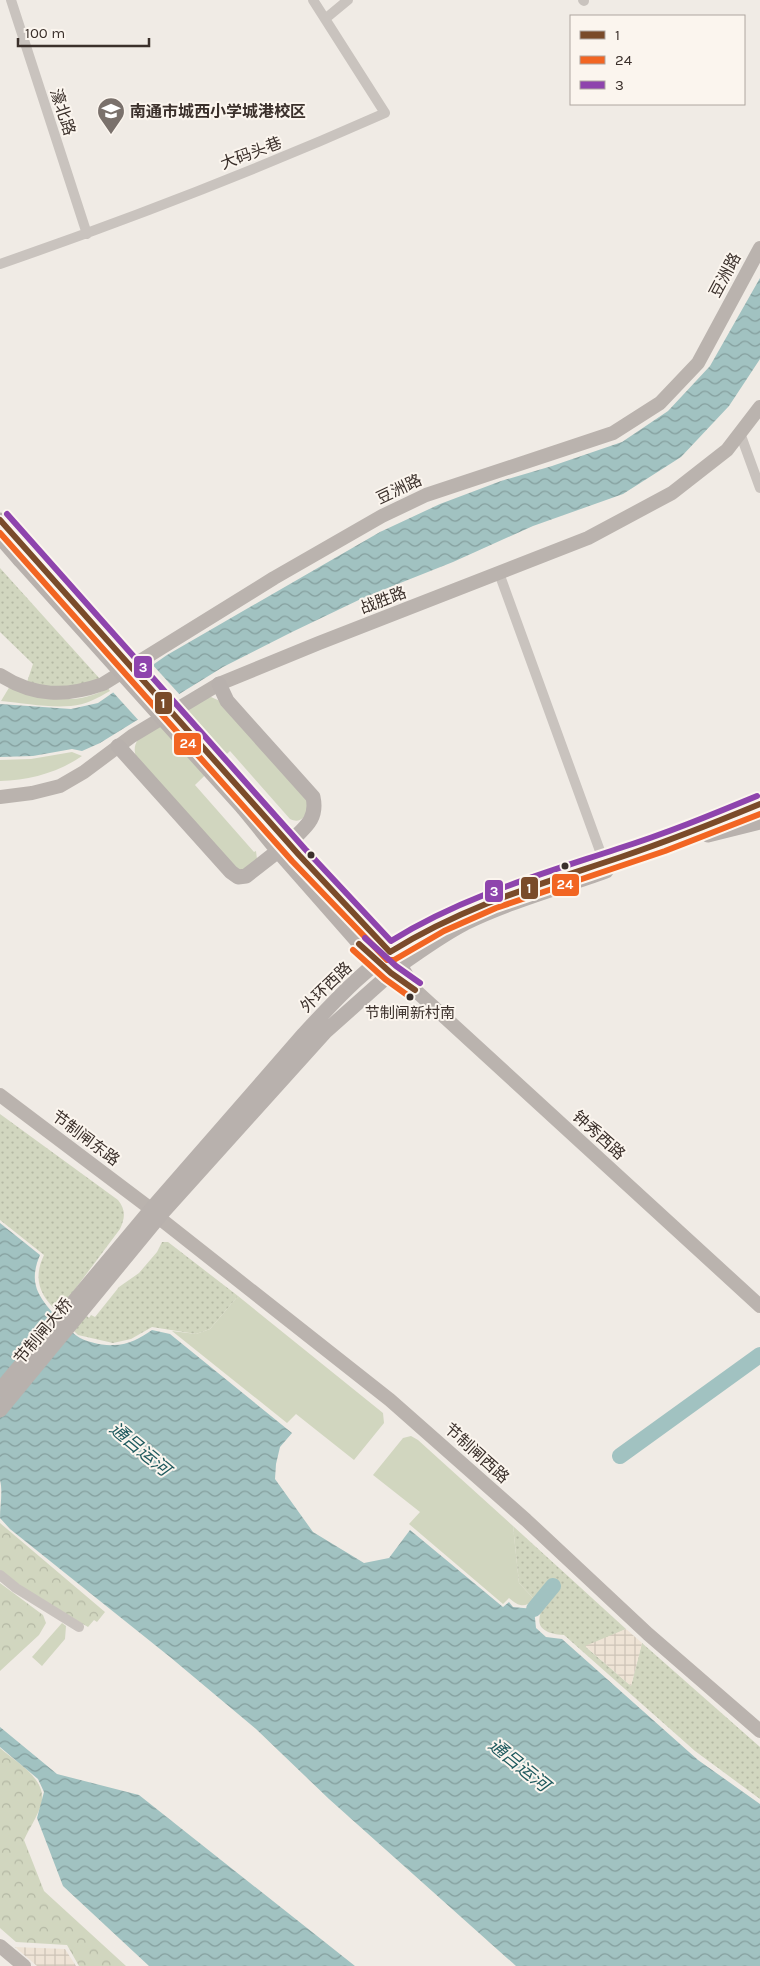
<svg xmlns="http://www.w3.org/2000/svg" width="760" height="1966" font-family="Karla,'Noto Sans SC',sans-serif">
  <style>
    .green { fill: #d1d6bf }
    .forest { fill: url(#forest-crowns) }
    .park { fill: url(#park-dots) }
    .plaza { fill: url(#plaza-grid) }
    .water { fill: url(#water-waves) }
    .pier { fill: #f0ebe5 }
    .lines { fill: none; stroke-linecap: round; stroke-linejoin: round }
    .river { stroke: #a1c2c1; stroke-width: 16 }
    .street { stroke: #c9c3be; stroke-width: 10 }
    .secondary { stroke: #bab3ae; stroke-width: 14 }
    .primary { stroke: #b8b1ad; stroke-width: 15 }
    .primary-bridge { stroke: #b8b1ad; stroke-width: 15 }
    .bus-1-casing { stroke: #fbf5ee; stroke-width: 10 }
    .bus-2-casing { stroke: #fbf5ee; stroke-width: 10 }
    .bus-3-casing { stroke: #fbf5ee; stroke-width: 10 }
    .bus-1 { stroke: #7a4b2a; stroke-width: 6 }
    .bus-2 { stroke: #f26522; stroke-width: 6 }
    .bus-3 { stroke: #8e44ad; stroke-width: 6 }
    .bus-dot { fill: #3b302b; stroke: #fbf5ee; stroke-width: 2 }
    .labels { text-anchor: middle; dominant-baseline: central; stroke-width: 4; stroke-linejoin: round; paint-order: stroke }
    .bus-label { font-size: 15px; fill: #3b302b; stroke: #fbf5ee }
    .poi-label { font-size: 16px; font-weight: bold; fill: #3b302b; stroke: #fbf5ee; text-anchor: start }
    .street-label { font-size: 16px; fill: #3b302b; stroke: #fbf5ee }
    .water-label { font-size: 18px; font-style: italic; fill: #1f5a5e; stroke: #fbf5ee }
    .line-badge { stroke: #fbf5ee; stroke-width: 2 }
    .badge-label { font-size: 14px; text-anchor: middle; font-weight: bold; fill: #fff }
  </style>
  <defs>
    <pattern id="forest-crowns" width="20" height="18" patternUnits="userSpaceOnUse" patternTransform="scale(1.25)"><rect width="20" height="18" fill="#d1d6bf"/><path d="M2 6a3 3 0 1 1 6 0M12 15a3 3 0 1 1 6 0" fill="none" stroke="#b4b8a4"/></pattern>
    <pattern id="park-dots" width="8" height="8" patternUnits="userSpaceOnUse" patternTransform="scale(1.25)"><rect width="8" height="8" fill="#d1d6bf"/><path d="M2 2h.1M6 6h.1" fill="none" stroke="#b4b8a4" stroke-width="1.8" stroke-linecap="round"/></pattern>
    <pattern id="plaza-grid" width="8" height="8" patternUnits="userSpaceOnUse" patternTransform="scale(1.25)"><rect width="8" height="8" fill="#eee3d5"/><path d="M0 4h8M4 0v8" fill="none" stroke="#cdc3b7"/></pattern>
    <pattern id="water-waves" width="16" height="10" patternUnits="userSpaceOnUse" patternTransform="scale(1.25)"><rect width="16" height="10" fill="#a1c2c1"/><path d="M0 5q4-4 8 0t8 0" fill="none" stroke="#849e9d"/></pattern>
  </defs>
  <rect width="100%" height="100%" fill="#f0ebe5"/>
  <path class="green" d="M10 686C47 697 72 708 108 688L110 691C98 698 85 705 71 706 48 708 23 703 1 701Z
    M211 697 220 701 307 799 310 810C304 817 300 824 290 819L230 751 195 785 254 852 256 851 257 859 246 870 237 869 136 757C134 750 134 746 138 739L204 699Z
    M72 752 82 756C57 773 30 780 0 781V760L31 759Z
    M238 1296 383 1413 384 1423 354 1460 296 1414 287 1423 172 1331 196 1334 210 1329Z
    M411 1436 418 1440 513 1526 519 1583 534 1599C525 1609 518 1606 509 1598L503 1604 409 1524 420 1512 373 1475 403 1438Z
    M62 1623 66 1626 65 1639 42 1666 32 1657Z"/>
  <path class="forest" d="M0 1523 105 1612 97 1622 94 1620 88 1627 30 1593 0 1570Z
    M0 1583 43 1615 46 1623 39 1635 0 1671Z
    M0 1748C16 1762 49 1780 41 1805 37 1817 29 1829 24 1840L44 1891 126 1966H79L67 1945 16 1942 0 1928Z"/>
  <path class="park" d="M0 568 100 679 90 685 42 687 27 682 33 664 0 632Z
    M0 1114 118 1200C126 1210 125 1218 120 1229L58 1312C39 1295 33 1278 44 1255L0 1220Z
    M162 1242H168L238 1296 210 1329 196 1334 152 1327 131 1339 113 1343 78 1335 74 1331 86 1315 89 1318 91 1315 95 1317 119 1287 139 1273 157 1252Z
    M513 1526 626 1629 586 1647 631 1686 642 1643 760 1747V1799L695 1751 564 1635C522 1632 543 1606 558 1585L554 1581 534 1599 519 1583Z"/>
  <path class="plaza" d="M626 1629 642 1643 631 1686 585 1646Z
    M15 1947 65 1949 76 1966H37Z"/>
  <path class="water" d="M760 278V359L729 406 681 457 623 494 533 526 453 562 365 597 292 632 223 667 100 743 82 751 72 749 33 756 0 757V704L71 709 98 703 167 655 380 532 440 504 501 481 552 466 622 442 668 411 710 366Z
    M0 1223 40 1255C36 1264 33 1276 36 1286 39 1301 64 1326 77 1336 85 1342 104 1346 114 1345 129 1345 140 1338 152 1330L170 1334 292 1433 280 1447 276 1464 275 1479 313 1532 364 1563 389 1558 410 1530 503 1607 509 1602 513 1607 534 1609 536 1628 546 1637 562 1639 698 1760 760 1804V1966H516L329 1799 256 1729 170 1657 10 1529 0 1518C0 1505 3 1492 0 1480Z
    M0 1727 57 1774 139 1795 355 1966H149L63 1886 37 1818 44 1792 38 1779 0 1747Z"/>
  <path class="pier" d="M151 663 181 696 140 722 111 690Z"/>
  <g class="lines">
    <path class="river" d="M620 1456 760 1355
      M534 1609 553 1586"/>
    <path class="street" d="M11 0 87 234
      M583 0 584 1
      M325 19 348 0
      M0 264C130 219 259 169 385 113L313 0
      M740 433 760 488
      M499 573 604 862
      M0 1575 16 1588 79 1627"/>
    <path class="secondary" d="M0 675C34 697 66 697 103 684L274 578 382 516 426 495 613 433 660 403 698 363 760 248
      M0 797 32 793 60 786 84 772 132 736 219 684 319 643 588 538 672 493 727 450 760 407
      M415 990 760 1306
      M0 1095 151 1209
      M158 1217 390 1400 526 1520 648 1634 760 1731
      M0 1946 24 1966"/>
    <path class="primary" d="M0 520 30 551
      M0 537 20 560
      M219 684 227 701 313 797C318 820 304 828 289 843
      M118 746 231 872 238 877 246 876 278 851
      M251 799 299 855 395 959
      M243 808 278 851 358 942 385 968
      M708 835 760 822
      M415 990 400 965C421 950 442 935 465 923 510 901 559 888 606 871
      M0 1390 154 1206 304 1034C337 998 372 961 414 936 471 901 541 883 604 862 657 845 709 826 760 804
      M0 1410 162 1213 325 1032 400 965"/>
    <path class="primary-bridge" d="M30 551 251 799
      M20 560 243 808"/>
    <g class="bus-1-casing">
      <path id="bus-1" d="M0 520 299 855 390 952C466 905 538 885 621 857 668 841 714 823 760 804
        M359 944 391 973 415 990"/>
    </g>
    <g class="bus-2-casing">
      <path id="bus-2" d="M0 533 292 861 387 960H394L444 931 496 908 665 851 760 814
        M353 950 385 979 410 997"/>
    </g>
    <g class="bus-3-casing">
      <path id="bus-3" d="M7 514 305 849 391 941C462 897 539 875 617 849 665 834 711 815 757 796
        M365 938 396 966 420 983"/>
    </g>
    <use href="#bus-1" class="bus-1"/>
    <use href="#bus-2" class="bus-2"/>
    <use href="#bus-3" class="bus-3"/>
  </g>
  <defs>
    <g id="school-pin" transform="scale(1.4375)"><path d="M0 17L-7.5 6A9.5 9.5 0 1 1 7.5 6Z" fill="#7a716c" stroke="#fbf5ee"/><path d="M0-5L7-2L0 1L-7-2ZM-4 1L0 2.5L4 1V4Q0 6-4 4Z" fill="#fff"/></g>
  </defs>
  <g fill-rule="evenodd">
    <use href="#school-pin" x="111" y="111"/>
  </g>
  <g class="bus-dot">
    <circle cx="311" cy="855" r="4.5"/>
    <circle cx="565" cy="866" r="4.5"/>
    <circle cx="410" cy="997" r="4.5"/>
  </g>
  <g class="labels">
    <g class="bus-label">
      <text x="410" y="1013">节制闸新村南</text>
    </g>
    <g class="poi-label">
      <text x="130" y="111">南通市城西小学城港校区</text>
    </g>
    <g class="street-label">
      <text transform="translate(63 112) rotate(72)">濠北路</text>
      <text transform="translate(251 153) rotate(-21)">大码头巷</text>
      <text transform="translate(725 275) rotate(-62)">豆洲路</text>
      <text transform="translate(399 489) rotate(-25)">豆洲路</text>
      <text transform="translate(383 600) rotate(-21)">战胜路</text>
      <text transform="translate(326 987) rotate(-44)">外环西路</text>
      <text transform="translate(599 1135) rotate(42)">钟秀西路</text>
      <text transform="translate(86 1138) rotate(37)">节制闸东路</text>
      <text transform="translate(43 1331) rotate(-50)">节制闸大桥</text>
      <text transform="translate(477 1453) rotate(42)">节制闸西路</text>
    </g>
    <g class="water-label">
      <text transform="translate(140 1449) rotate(40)">通吕运河</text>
      <text transform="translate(519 1765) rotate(39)">通吕运河</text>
    </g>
  </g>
  <g class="line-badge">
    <rect x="133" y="655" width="20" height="24" rx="5" fill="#8e44ad"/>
    <rect x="154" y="691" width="19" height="24" rx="5" fill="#7a4b2a"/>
    <rect x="173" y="732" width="29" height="24" rx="5" fill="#f26522"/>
    <rect x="551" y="873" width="29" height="24" rx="5" fill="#f26522"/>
    <rect x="520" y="876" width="19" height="24" rx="5" fill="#7a4b2a"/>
    <rect x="484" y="879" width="20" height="24" rx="5" fill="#8e44ad"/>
  </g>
  <g class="badge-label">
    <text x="143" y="672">3</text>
    <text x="163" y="708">1</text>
    <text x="188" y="748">24</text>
    <text x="565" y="889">24</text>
    <text x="529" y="893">1</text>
    <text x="494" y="896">3</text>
  </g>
  <rect x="570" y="15" width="175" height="90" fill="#fbf5ee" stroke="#aea6a0"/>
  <rect x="580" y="31" width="25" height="8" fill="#7a4b2a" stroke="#aea6a0"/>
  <text x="615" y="40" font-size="15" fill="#3b302b">1</text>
  <rect x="580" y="56" width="25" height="8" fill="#f26522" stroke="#aea6a0"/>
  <text x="615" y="65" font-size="15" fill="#3b302b">24</text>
  <rect x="580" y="81" width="25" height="8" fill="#8e44ad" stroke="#aea6a0"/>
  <text x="615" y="90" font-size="15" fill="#3b302b">3</text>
  <path d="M18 38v8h131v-8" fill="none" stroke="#3b302b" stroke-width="2.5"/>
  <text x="25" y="38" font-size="15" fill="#3b302b" stroke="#fbf5ee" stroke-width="4" paint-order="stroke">100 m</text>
</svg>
